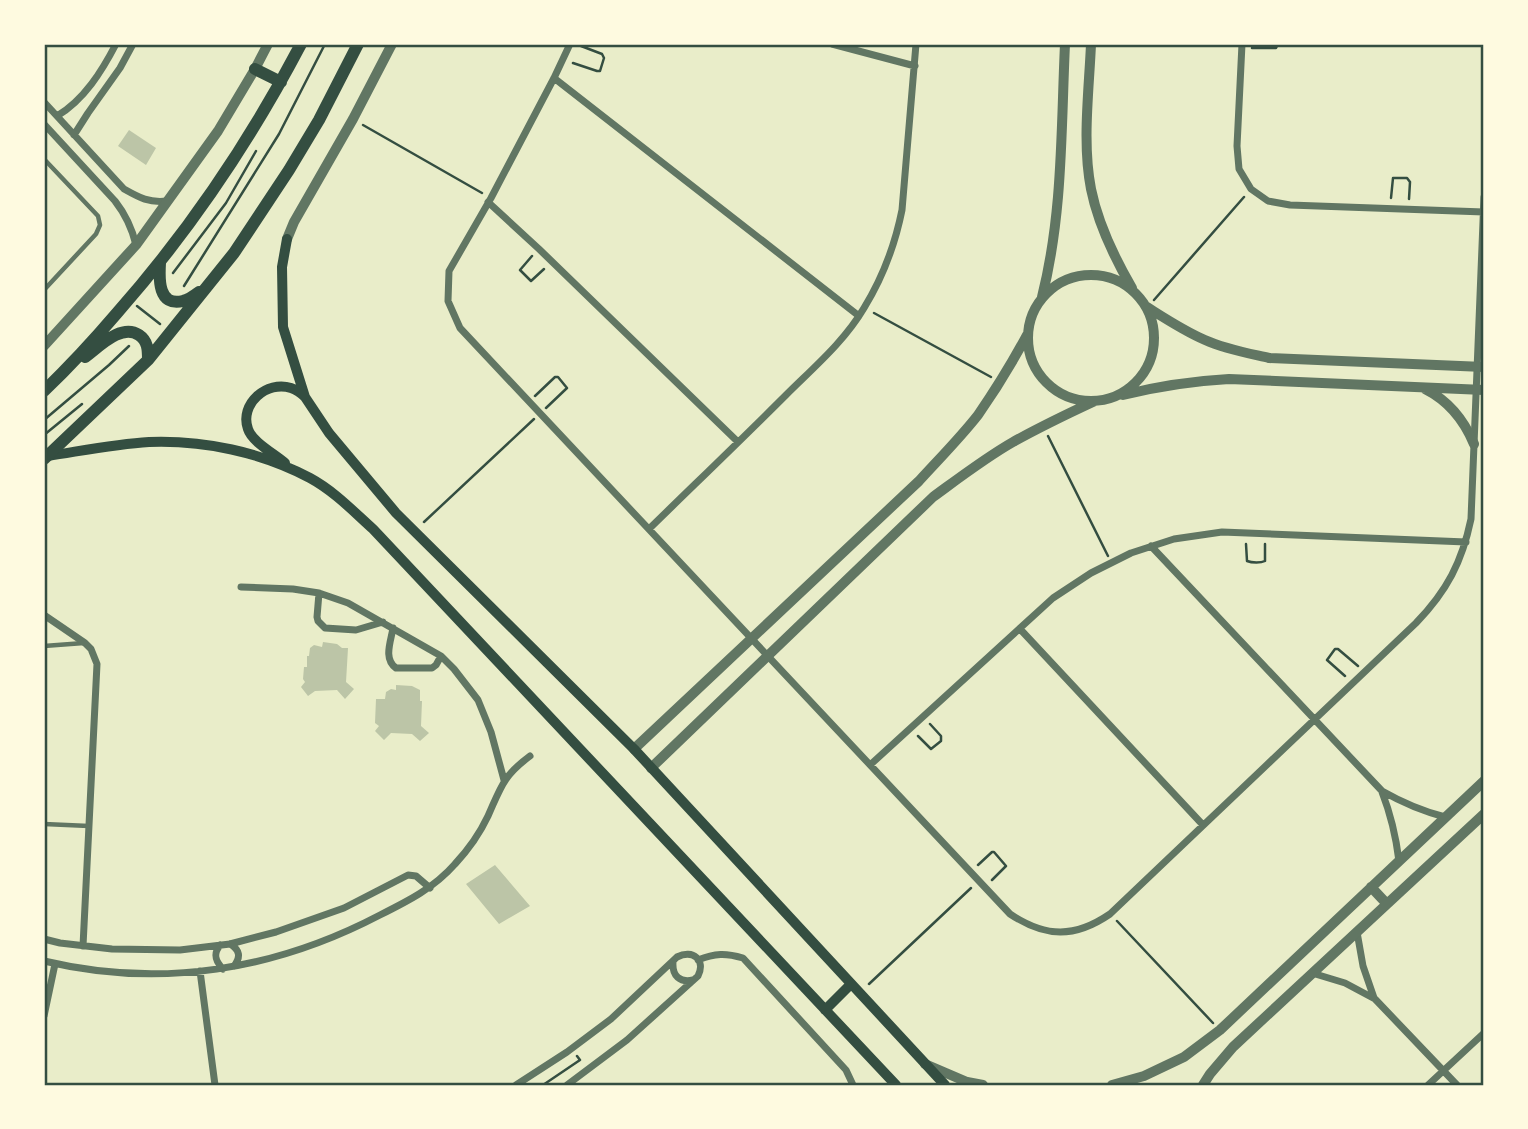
<svg xmlns="http://www.w3.org/2000/svg" width="1528" height="1129" font-family="'Roboto Serif',serif">
  <style>
    .building { fill: #bcc5a7 }
    .lines { fill: none; stroke-linecap: round; stroke-linejoin: round }
    .path { stroke: #344e41; stroke-width: 2.5 }
    .service { stroke: #617663; stroke-width: 4.5 }
    .minor { stroke: #617663; stroke-width: 7 }
    .tertiary { stroke: #617663; stroke-width: 10 }
    .secondary { stroke: #344e41; stroke-width: 10 }
    .primary { stroke: #344e41; stroke-width: 12 }
    .neatline { fill: none; stroke: #344e41; stroke-width: 2.5 }
  </style>
  <rect width="100%" height="100%" fill="#e9edc9"/>
  <path class="building" d="M129 130 156 148 146 165 118 146Z
    M323 642 337 644 342 648H348L346 682 354 689 345 699 337 690 315 691 308 696 301 687 305 682 303 679 304 667H307V656H309L310 648 314 645 322 647Z
    M396 685 412 686 420 690V701H422L421 726 429 733 420 741 412 734 391 733 384 740 375 731 379 726 375 723 376 699H385L386 692 391 689 396 690Z
    M495 865 530 906 499 924 466 884Z"/>
  <g class="lines">
    <path class="path" d="M1252 48H1276L1278 44
      M573 63 597 71H600L604 58 602 54 581 46
      M363 125 482 193
      M1391 198 1393 178H1407L1410 182 1409 199
      M532 256 520 270 531 281 544 269
      M173 273 226 203 256 151
      M184 286 279 134 325 44
      M1154 300 1244 197
      M137 306 160 324
      M874 313 991 377
      M535 396 555 377H558L567 388 546 408
      M44 420 109 365 129 346
      M44 435 82 404
      M1048 436 1108 556
      M424 522 534 419
      M1246 544 1247 561C1252 563 1261 563 1265 561V544
      M1345 676 1327 660 1335 649H1338L1358 666
      M918 736 931 749 941 741V736L930 724
      M978 865 992 852H994L1006 866 992 880
      M1117 921 1213 1023
      M869 984 971 888
      M543 1085 580 1060 577 1056"/>
    <path class="service" d="M44 159 98 216 100 225 96 234 44 290
      M44 646 84 643
      M44 824 89 826"/>
    <path class="minor" d="M570 44 554 78 491 198 449 271 448 301 460 328 1010 914C1046 938 1075 938 1110 914L1416 623C1447 591 1462 562 1471 519L1484 197
      M832 44 915 66
      M1242 44 1237 146 1239 169 1251 189 1268 201 1290 205 1484 212
      M554 78 859 316
      M44 102 124 189C140 198 149 203 167 201
      M57 116C84 100 102 71 116 44
      M44 124 115 201C126 215 132 228 136 245
      M74 135 88 113 120 68 133 44
      M488 202 539 249 738 442
      M649 529C695 484 741 440 786 395 813 368 844 342 864 308 883 277 895 245 902 210L916 44
      M1151 546 1382 791C1403 803 1422 811 1445 817
      M241 587 293 589 319 593 348 603 441 656 454 669 478 700 491 732 504 780
      M319 593 317 617 318 621 325 628 356 630 383 622
      M44 615 85 643 91 649 97 664 83 946
      M393 628C391 641 383 659 396 668H432L436 665 441 656
      M1020 629 1203 825
      M870 765 1053 598 1091 573 1131 553 1174 539 1222 532 1466 542
      M1382 792C1391 815 1396 837 1399 861
      M1357 932 1363 966 1374 998
      M44 939 60 943 112 949 180 950 230 944 276 932 344 908 408 875 416 876 430 888
      M230 944C240 950 241 957 234 966
      M220 945C213 954 215 961 223 969
      M698 960C715 953 726 953 743 958L846 1070 853 1085
      M44 961C161 989 275 970 380 915 408 901 434 888 455 864 468 850 480 833 488 816 501 787 503 776 530 756
      M673 962C672 976 680 983 693 980
      M200 971 215 1085
      M1312 973 1345 983 1375 999 1457 1085
      M44 1016 55 964
      M516 1085 567 1052 611 1019 677 957C693 949 706 960 698 976L627 1040 567 1085
      M1428 1085 1484 1033"/>
    <path class="tertiary" d="M1091 44C1089 91 1082 143 1091 189 1098 224 1114 257 1132 288
      M287 239 294 222 353 119 392 44
      M1028 338a63 63 0 1 1 126 0a63 63 0 1 1-126 0Z
      M1042 297C1063 214 1061 129 1065 44
      M1147 307C1166 319 1184 331 1205 340 1225 349 1247 353 1269 358L1484 367
      M44 346 136 245 218 131 255 69 268 44
      M1425 389C1449 401 1464 420 1474 444
      M1123 395C1159 386 1193 381 1229 379L1484 390
      M634 749 919 481C939 459 960 438 978 415 996 389 1012 363 1027 335
      M651 768 933 497C959 478 985 458 1013 442 1040 427 1067 414 1095 401
      M1371 887 1387 904
      M925 1064 967 1082 983 1085
      M1112 1085 1144 1076 1184 1057 1220 1030 1484 781
      M1203 1085 1210 1074 1233 1047 1484 814"/>
    <path class="secondary" d="M287 239 282 267 283 327 305 397 329 433 396 513 634 749 945 1085
      M48 456C81 451 115 444 149 442 204 440 261 452 310 478 334 491 353 511 373 529L896 1085
      M285 463C275 454 252 442 248 429 239 404 267 380 291 388 297 390 301 393 305 397
      M825 1010 851 984"/>
    <path class="primary" d="M255 69 281 82
      M160 263C159 279 158 307 183 301 188 300 195 295 199 292
      M85 357C99 347 121 323 139 335 148 341 148 350 148 360
      M44 391C70 366 94 340 117 313 191 229 249 143 301 44
      M44 459 148 360 234 253 289 170 319 120 358 44"/>
  </g>
  <rect width="1528" height="1129" fill="none" stroke="#fefae0" stroke-width="91"/>
  <rect x="46" y="46" width="1436" height="1038" class="neatline"/>
</svg>
